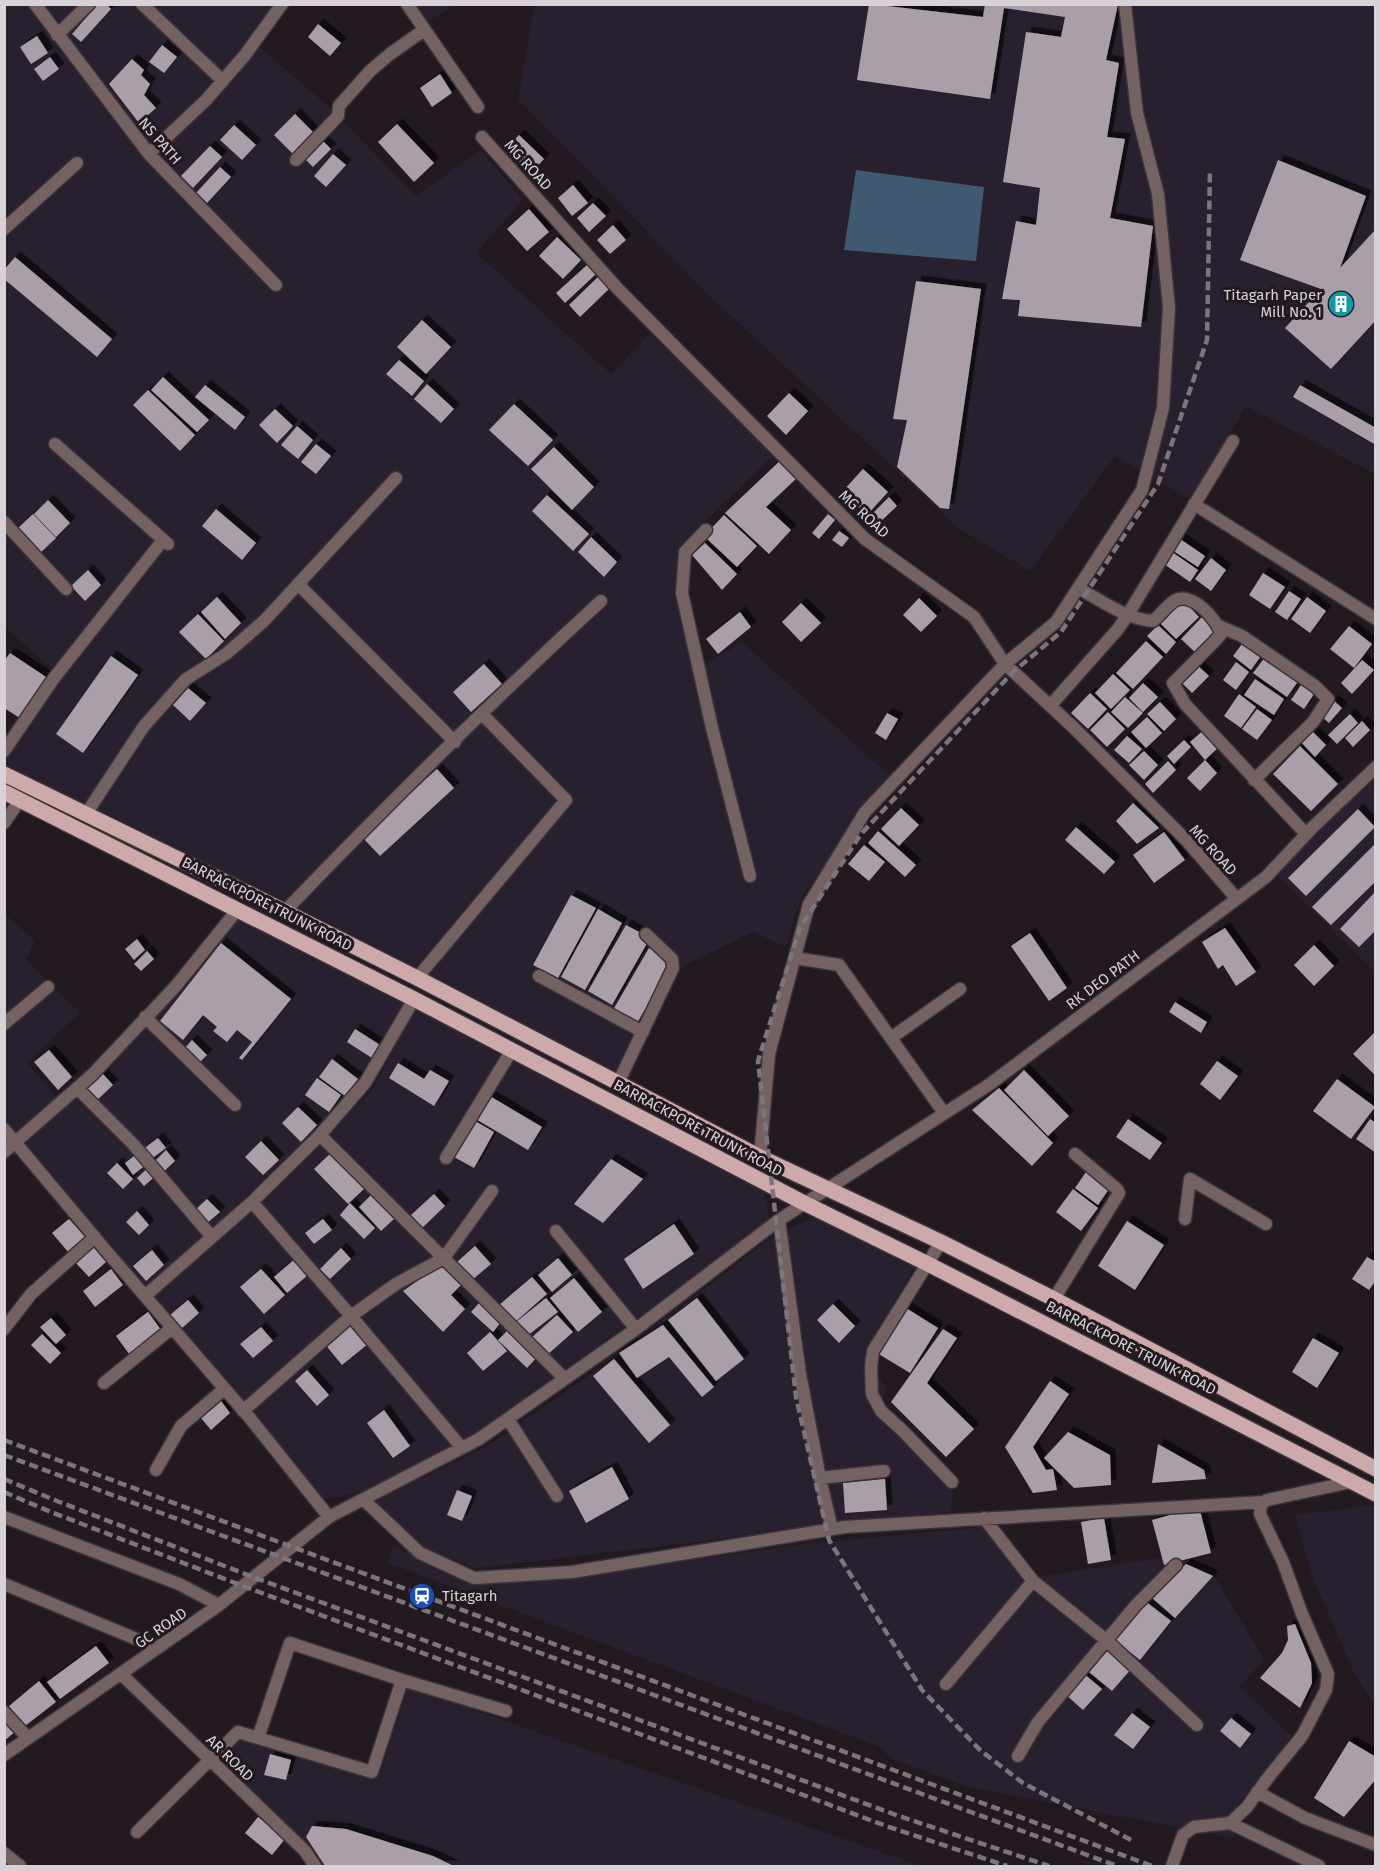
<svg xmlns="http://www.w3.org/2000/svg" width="1380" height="1871" font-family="'Fira Sans',sans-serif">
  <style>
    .industrial { fill: #28202f }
    .water { fill: #3e5970 }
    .building { fill: #aa9fa9; filter: url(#shadow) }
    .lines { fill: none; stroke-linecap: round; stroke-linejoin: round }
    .street-casing { stroke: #3b333b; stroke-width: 15 }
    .primary-casing { stroke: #3b333b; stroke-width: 18 }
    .street { stroke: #746262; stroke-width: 12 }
    .primary { stroke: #cda9aa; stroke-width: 15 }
    .rail { stroke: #7c757c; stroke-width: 4.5; stroke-dasharray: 9 4.5; stroke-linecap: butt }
    .labels { text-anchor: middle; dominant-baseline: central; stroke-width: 6; stroke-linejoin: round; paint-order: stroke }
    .street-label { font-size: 15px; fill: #d8d2d8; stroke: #221921 }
    .poi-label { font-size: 15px; fill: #d8d2d8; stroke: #221921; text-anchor: end }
  </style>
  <defs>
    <filter id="shadow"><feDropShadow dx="5.5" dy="-5.5" stdDeviation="0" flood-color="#0009"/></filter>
  </defs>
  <rect width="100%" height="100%" fill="#221921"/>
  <path class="industrial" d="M284 4 258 45 330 108 416 196 481 150 523 200 476 253 611 374 650 333 774 455 679 547 677 595 694 671 742 642 890 776 801 898 786 947 753 932 673 971 621 1079 353 939 116 819 5 765 4 757 57 673 5 627V5Z
    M399 5H457L415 28Z
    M534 5H1375V474L1246 406 1190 499 1115 456 1030 571 958 528 712 298 518 99Z
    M1375 777V972L1275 873Z
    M251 905 412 991 361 1084 318 1128 148 1289 24 1143 131 1041Z
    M4 913 35 941 26 960 80 1013 27 1062 57 1098 18 1134 5 1119Z
    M422 994 528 1054 762 1178 770 1223 479 1431 363 1492 323 1499 153 1296 372 1091Z
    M825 1211 921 1257 864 1353 887 1390 875 1411 953 1488 951 1512 476 1568 424 1550 375 1501 486 1447 600 1368 770 1239Z
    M1375 1505H1376L1375 1706 1355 1675 1312 1576 1295 1515Z
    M984 1527 1024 1579 1172 1556 1210 1569 1264 1659 1240 1687 1292 1736 1236 1807 1234 1838 968 1787 891 1759 880 1747 388 1563 393 1546 476 1583 527 1582 815 1543Z
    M408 1687 921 1866H319L300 1835 213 1761 238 1737 379 1777Z"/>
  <path class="water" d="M856 170 984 187 976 261 844 250Z"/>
  <path class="building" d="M98 4H106L111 9 81 42 72 34Z
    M869 4 983 17 985 4H1118L1106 60 1119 63 1107 137 1125 139 1110 218 1153 226 1141 327 1018 316 1020 300 1002 299 1016 221 1036 225 1040 188 1003 182 1026 32 1061 37 1065 17 1004 8 990 99 857 80Z
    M318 24 341 43 330 56 308 37Z
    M37 36 48 53 31 64 20 47Z
    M162 45 177 57 164 73 149 62Z
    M50 57 59 69 43 81 34 69Z
    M132 59 144 70 141 75 150 84 144 95 156 108 139 123 109 84Z
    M440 74 452 93 432 107 420 88Z
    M295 114 316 135 295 156 274 135Z
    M397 124 434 163 414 182 378 142Z
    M234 125 256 145 242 160 220 140Z
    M519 135 544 159 531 173 505 149Z
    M320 138 331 149 313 167 302 156Z
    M210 146 222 157 193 188 181 176Z
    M333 154 346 165 326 187 314 176Z
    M1278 160 1366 196 1340 268 1376 229V320L1331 369 1285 328 1321 289 1240 260Z
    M220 167 231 177 207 203 196 193Z
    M573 185 588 203 572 216 558 198Z
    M593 203 606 216 589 232 577 218Z
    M529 209 549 232 527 251 507 229Z
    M613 225 626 240 610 254 597 240Z
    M557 237 581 260 563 279 539 256Z
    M15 257 112 339 97 357 4 279V270Z
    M587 265 596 274 565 303 556 293Z
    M601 274 612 286 580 317 569 305Z
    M916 281 981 289 949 509 940 508 897 467 907 420 893 419Z
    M422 320 451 347 426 374 397 347Z
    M399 360 424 381 412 396 386 374Z
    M163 377 209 420 197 432 151 390Z
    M427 384 454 409 441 423 414 399Z
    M205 385 245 417 235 430 195 397Z
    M1300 385 1376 428V445L1293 397Z
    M148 390 195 435 180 451 133 405Z
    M789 393 808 411 786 435 767 416Z
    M514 404 553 440 528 466 489 430Z
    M275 409 293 426 277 443 259 425Z
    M297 426 313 440 298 459 281 445Z
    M316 444 331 456 316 474 301 462Z
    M554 447 594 487 572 510 531 469Z
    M782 459 798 477 766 507 791 530 769 554 725 513Z
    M863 469 888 492 867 515 842 492Z
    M547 495 589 534 573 551 532 511Z
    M889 497 897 506 878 524 870 516Z
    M48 500 70 523 56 537 34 514Z
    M216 509 256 543 242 560 202 526Z
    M33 514 56 538 37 556 14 532Z
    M828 514 835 520 819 539 812 533Z
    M724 515 757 546 737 567 704 536Z
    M839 531 849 538 842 547 832 540Z
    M591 537 617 562 604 577 578 552Z
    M1180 539 1205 556 1198 567 1172 550Z
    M705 543 737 574 722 590 692 555Z
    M1172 552 1198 570 1190 582 1164 564Z
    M1211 558 1226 570 1211 591 1195 579Z
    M88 570 101 585 85 601 71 586Z
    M1263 573 1285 587 1270 609 1249 595Z
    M1289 591 1301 599 1287 620 1275 612Z
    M217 597 241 623 225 639 201 612Z
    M1307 597 1326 611 1310 633 1291 619Z
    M919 598 937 616 921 632 903 615Z
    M1183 600 1199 617 1176 639 1160 623Z
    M801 603 821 623 801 642 782 622Z
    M740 612 751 627 718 654 706 639Z
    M198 614 224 641 206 659 179 632Z
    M1202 617 1219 632 1198 655 1181 639Z
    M1158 625 1176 642 1166 654 1147 636Z
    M1349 626 1372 644 1354 668 1330 649Z
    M1245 640 1263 653 1251 670 1233 656Z
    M1146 641 1163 657 1133 689 1116 673Z
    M10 653 49 679 23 720 4 708V661Z
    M111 656 138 675 83 753 56 734Z
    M1266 656 1299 680 1287 697 1253 673Z
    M1362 660 1374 670 1352 694 1341 683Z
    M1236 662 1249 672 1236 690 1223 680Z
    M484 664 502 684 471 712 453 692Z
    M1196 664 1209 676 1192 693 1180 681Z
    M1113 674 1130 690 1111 709 1095 693Z
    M1255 679 1284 699 1274 715 1244 695Z
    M1303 682 1316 691 1304 709 1291 700Z
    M1143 683 1158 697 1143 712 1129 698Z
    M188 688 206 703 190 721 173 705Z
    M1090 693 1107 709 1088 729 1071 713Z
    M1239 694 1256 707 1241 728 1224 716Z
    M1125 697 1143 713 1128 728 1111 712Z
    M1333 700 1342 708 1329 723 1320 715Z
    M1160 702 1176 719 1164 731 1147 714Z
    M1257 709 1272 720 1257 740 1242 729Z
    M1108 712 1125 729 1107 747 1090 730Z
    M887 713 898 719 886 740 875 733Z
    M1350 714 1358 723 1337 744 1328 735Z
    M1147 717 1162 733 1146 748 1131 732Z
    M1362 721 1370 730 1353 747 1345 738Z
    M1205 729 1220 746 1205 760 1190 742Z
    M1311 730 1326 745 1315 757 1300 741Z
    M1127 736 1142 749 1129 763 1114 750Z
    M1184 740 1191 747 1174 764 1167 756Z
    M1300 746 1338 784 1311 811 1273 774Z
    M1144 751 1158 765 1144 780 1129 765Z
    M1205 760 1217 773 1200 791 1187 778Z
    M1168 761 1176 770 1153 793 1145 784Z
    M437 769 454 788 380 856 362 837Z
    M1133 803 1159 828 1137 844 1116 821Z
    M901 808 919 825 899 846 881 829Z
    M1358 809 1375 827 1306 896 1288 878Z
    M1076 827 1115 862 1104 874 1065 840Z
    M878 831 916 865 905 877 868 843Z
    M1164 832 1185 860 1154 883 1133 855Z
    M1376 843V881L1331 925 1312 907Z
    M864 845 885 862 869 881 848 864Z
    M1376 891V930L1359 947 1340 929Z
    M571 895 596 908 558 978 533 965Z
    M598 909 622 923 585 990 561 977Z
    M626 925 650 938 612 1005 588 991Z
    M1225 928 1256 972 1236 986 1223 965 1218 969 1202 942Z
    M1030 933 1067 988 1049 1001 1011 946Z
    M137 939 145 950 134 960 125 949Z
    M221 943 291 999 242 1060 239 1058 252 1042 237 1030 227 1042 213 1031 217 1027 203 1015 183 1040 160 1021Z
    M1314 945 1334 966 1314 986 1294 965Z
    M649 948 673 961 637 1023 613 1010Z
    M147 951 154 959 141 971 134 964Z
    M1175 1002 1207 1022 1201 1033 1169 1012Z
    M355 1029 380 1045 372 1058 347 1042Z
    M1376 1031V1076L1353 1054Z
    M192 1040 207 1055 199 1063 184 1049Z
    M49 1050 72 1077 58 1090 34 1062Z
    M332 1059 358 1079 345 1096 319 1077Z
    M1217 1061 1238 1076 1220 1100 1200 1084Z
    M398 1063 424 1079 430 1070 449 1081 434 1106 389 1078Z
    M1024 1070 1069 1116 1048 1136 1004 1090Z
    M102 1073 113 1085 95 1102 84 1090Z
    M317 1078 341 1095 329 1112 305 1095Z
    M1337 1079 1375 1107 1351 1139 1313 1111Z
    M999 1088 1053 1143 1032 1166 972 1110Z
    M488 1095 542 1127 528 1150 474 1118Z
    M298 1107 317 1125 301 1142 282 1123Z
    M1128 1119 1162 1143 1150 1160 1116 1137Z
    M1370 1119 1376 1123V1153L1356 1139Z
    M475 1121 494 1132 474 1168 454 1157Z
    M158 1138 166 1148 150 1160 142 1150Z
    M261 1141 279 1160 263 1175 245 1157Z
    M166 1150 175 1161 161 1174 152 1164Z
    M332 1152 366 1187 348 1204 314 1169Z
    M138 1153 147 1164 133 1175 125 1163Z
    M611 1159 643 1179 603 1223 574 1204Z
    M117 1163 133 1179 123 1189 107 1173Z
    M150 1166 158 1174 144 1186 137 1178Z
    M1086 1172 1109 1189 1098 1205 1075 1188Z
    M1073 1189 1098 1208 1081 1231 1056 1212Z
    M372 1194 395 1218 381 1231 359 1207Z
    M434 1194 445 1206 422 1228 411 1215Z
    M207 1199 220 1212 206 1224 194 1211Z
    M350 1203 375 1228 364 1239 340 1215Z
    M137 1211 149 1225 139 1235 126 1222Z
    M69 1219 86 1238 69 1253 52 1233Z
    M323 1219 332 1230 314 1244 305 1233Z
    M1127 1221 1164 1245 1135 1290 1098 1266Z
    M674 1224 694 1254 643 1289 624 1259Z
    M91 1244 106 1262 89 1277 73 1260Z
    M475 1246 491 1264 472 1280 456 1263Z
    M341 1248 351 1259 330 1279 320 1269Z
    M152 1250 164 1265 146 1281 133 1266Z
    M1367 1257 1376 1262V1280L1369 1290 1352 1279Z
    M558 1258 572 1275 552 1292 538 1275Z
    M295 1259 308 1275 287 1293 274 1277Z
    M442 1264 462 1284 451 1295 465 1309 443 1332 403 1291Z
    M111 1269 123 1285 95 1307 83 1291Z
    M261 1269 285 1295 264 1314 240 1287Z
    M532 1277 547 1294 514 1323 499 1305Z
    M574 1278 602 1312 578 1332 550 1298Z
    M546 1298 558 1312 527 1336 516 1322Z
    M697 1298 744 1359 716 1381 668 1320Z
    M188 1300 199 1313 182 1328 170 1315Z
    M480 1302 501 1322 493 1332 471 1312Z
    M833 1304 855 1326 839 1343 817 1320Z
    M906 1308 938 1328 910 1373 877 1353Z
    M148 1312 164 1334 132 1358 116 1336Z
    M557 1315 573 1332 546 1356 530 1339Z
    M51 1318 66 1335 56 1344 40 1327Z
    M350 1322 368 1344 342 1365 324 1343Z
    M663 1325 714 1387 702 1397 669 1357 637 1378 619 1353Z
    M261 1327 273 1341 253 1358 240 1344Z
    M510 1328 538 1356 527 1368 498 1340Z
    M943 1329 957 1338 927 1383 974 1429 946 1457 891 1402Z
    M490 1332 507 1351 483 1371 467 1353Z
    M42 1334 61 1353 50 1364 31 1345Z
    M1313 1338 1339 1353 1317 1388 1292 1372Z
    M614 1359 670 1425 649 1443 593 1376Z
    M307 1370 329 1395 317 1406 295 1381Z
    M1050 1381 1069 1394 1033 1447 1046 1470 1053 1469 1057 1490 1033 1493 1005 1447Z
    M221 1401 230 1413 211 1430 201 1418Z
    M384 1410 410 1446 393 1458 367 1423Z
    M1068 1432 1110 1455 1111 1485 1074 1488 1044 1458Z
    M1158 1444 1204 1470 1206 1479 1152 1483Z
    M612 1467 629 1499 586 1523 569 1491Z
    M885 1479 887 1510 845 1513 843 1483Z
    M457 1490 472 1496 462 1521 447 1515Z
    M1199 1507 1211 1553 1164 1565 1152 1520Z
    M1104 1518 1111 1560 1088 1564 1081 1522Z
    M1186 1564 1213 1576 1175 1618 1151 1597Z
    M1145 1601 1171 1621 1140 1660 1115 1640Z
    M1295 1624 1311 1663 1312 1683 1300 1708 1260 1678 1282 1653 1288 1640 1287 1626Z
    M96 1646 109 1663 60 1699 47 1682Z
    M1109 1649 1131 1669 1112 1691 1089 1672Z
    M1083 1673 1102 1689 1083 1710 1065 1694Z
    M39 1681 56 1702 25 1726 9 1706Z
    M1132 1713 1150 1727 1133 1749 1114 1735Z
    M1231 1718 1251 1734 1240 1748 1220 1731Z
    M4 1720 15 1732 4 1741Z
    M1349 1741 1376 1757V1779L1344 1817 1314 1798Z
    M270 1754 291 1760 286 1780 264 1775Z
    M258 1817 285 1839 272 1855 245 1833Z
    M312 1826 346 1829 433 1856 454 1866H325L306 1837Z"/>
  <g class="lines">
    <g class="street-casing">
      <path id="street" d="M35 4 149 154 276 285
        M142 4 223 81
        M407 4 478 107
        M57 35 89 4
        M482 137 618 289 865 539 974 617 1005 664 1073 727 1187 841 1237 899
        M149 154 206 100 245 55 282 4
        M296 160 338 116 339 106 370 71 390 54 424 30
        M4 229 77 163
        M55 444 168 544
        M1194 504 1376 619
        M4 522 66 589
        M706 530 685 552 682 593 712 728 750 876
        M298 584 455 742
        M1078 588C1102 601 1126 619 1153 621 1160 615 1167 606 1174 601 1191 590 1217 619 1221 634L1214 642 1173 683 1185 704 1306 834
        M1219 626 1242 636 1315 686 1328 699 1313 722 1254 780
        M1050 706 1118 629 1127 616 1233 441
        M4 751 54 678 163 540
        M86 814 144 726 186 679 226 654 264 621 396 478
        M4 823 20 800
        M284 912C387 805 492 701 601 601
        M795 958 839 965 944 1113
        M539 976 643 1032
        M417 978 566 800 482 714
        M145 1017 235 1105
        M4 1024 48 987
        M891 1038 960 989
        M618 1083 673 968 672 959 646 934
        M77 1088 133 1144 212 1237
        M4 1129 108 1253 249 1417 329 1517
        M320 1135 565 1379
        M4 1152 92 1075 175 987 238 909
        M760 1157 769 1054 809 904 865 812 1005 664 1056 622 1142 490 1163 408 1169 308 1158 194 1137 113 1125 4
        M446 1158 512 1050
        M252 1202 351 1316 462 1448
        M1185 1219 1190 1179 1266 1224
        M779 1220 800 1374 820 1478 832 1529
        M556 1231 636 1329
        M941 1242 873 1351 871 1367 872 1394 881 1411 902 1430 952 1482
        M145 1296 252 1202 320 1135 365 1083 414 999
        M1054 1299 1119 1193 1117 1189 1075 1154
        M4 1329 31 1294 95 1237
        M104 1383 172 1328
        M243 1411 351 1316 396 1284 444 1258 492 1191
        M508 1419 557 1496
        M156 1470 181 1426 224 1389
        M820 1478 884 1471
        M364 1500 420 1553 474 1578 572 1572 845 1527 1263 1502
        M4 1517 179 1584 219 1605
        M984 1518 1033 1581 1106 1640 1197 1725
        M4 1584 158 1648
        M121 1674 305 1851 315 1866
        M946 1684 1033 1581
        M4 1712 28 1738
        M258 1738 290 1643 402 1680 506 1711
        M4 1755 219 1605 329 1517 479 1439 636 1329 779 1220 990 1084 1266 877 1313 827 1376 767
        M1018 1756 1038 1722 1136 1605 1176 1565
        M1257 1792 1305 1818 1376 1845
        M1230 1823 1247 1807 1267 1779 1302 1736 1326 1690 1328 1674 1302 1614 1283 1562 1260 1514 1261 1504 1267 1500 1351 1482
        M137 1832 238 1732 372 1772 402 1680
        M4 1853 20 1866
        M1172 1866 1183 1835 1194 1827 1230 1823 1319 1866"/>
    </g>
    <g class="primary-casing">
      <path id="primary" d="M4 774 250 894 417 978 760 1157 941 1242 1054 1299 1376 1469
        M4 792 414 999 804 1203 928 1264 1376 1494"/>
    </g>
    <use href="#street" class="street"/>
    <use href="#primary" class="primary"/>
    <path class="rail" d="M4 1440 1152 1866
      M4 1455 1117 1866
      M4 1479 57 1501 253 1577 896 1815 1049 1866
      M4 1492 51 1512 243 1586 889 1827 1007 1866
      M1131 1840 1023 1783 981 1751 922 1690 829 1540 796 1397 758 1061 800 928 861 834 1013 672 1061 632 1158 484 1207 340 1210 169"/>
  </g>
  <defs>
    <g id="building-disc" transform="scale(1.35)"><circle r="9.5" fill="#0f9aa8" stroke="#221921"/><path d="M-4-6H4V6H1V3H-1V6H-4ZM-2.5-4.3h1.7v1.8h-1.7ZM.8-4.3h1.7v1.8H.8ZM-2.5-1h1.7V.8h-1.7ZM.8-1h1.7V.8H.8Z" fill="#fff"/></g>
    <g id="station-disc" transform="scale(1.35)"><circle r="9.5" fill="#1a4fb4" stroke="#221921"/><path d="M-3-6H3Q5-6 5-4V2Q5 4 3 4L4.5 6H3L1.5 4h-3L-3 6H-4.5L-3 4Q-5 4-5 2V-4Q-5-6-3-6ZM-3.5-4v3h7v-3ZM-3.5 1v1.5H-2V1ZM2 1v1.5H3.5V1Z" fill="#fff"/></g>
  </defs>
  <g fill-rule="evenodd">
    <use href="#building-disc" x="1341" y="304"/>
    <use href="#station-disc" x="422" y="1596"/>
  </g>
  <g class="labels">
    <g class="street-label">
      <text transform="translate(160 141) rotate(49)">NS PATH</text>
      <text transform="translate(528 165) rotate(48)">MG ROAD</text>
      <text transform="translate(864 514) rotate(43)">MG ROAD</text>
      <text transform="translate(1213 850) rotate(48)">MG ROAD</text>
      <text transform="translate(267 904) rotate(27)">BARRACKPORE TRUNK ROAD</text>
      <text transform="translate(1103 980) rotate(-37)">RK DEO PATH</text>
      <text transform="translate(698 1128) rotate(28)">BARRACKPORE TRUNK ROAD</text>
      <text transform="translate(1131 1348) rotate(27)">BARRACKPORE TRUNK ROAD</text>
      <text transform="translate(161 1628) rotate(-35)">GC ROAD</text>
      <text transform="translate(230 1758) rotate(44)">AR ROAD</text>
    </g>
    <g class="poi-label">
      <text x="1322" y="295">Titagarh Paper<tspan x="1322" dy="17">Mill No. 1</tspan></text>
      <text x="442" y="1596" text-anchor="start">Titagarh</text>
    </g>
  </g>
  <rect width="1380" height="1871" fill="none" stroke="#d8d2d8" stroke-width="12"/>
</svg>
